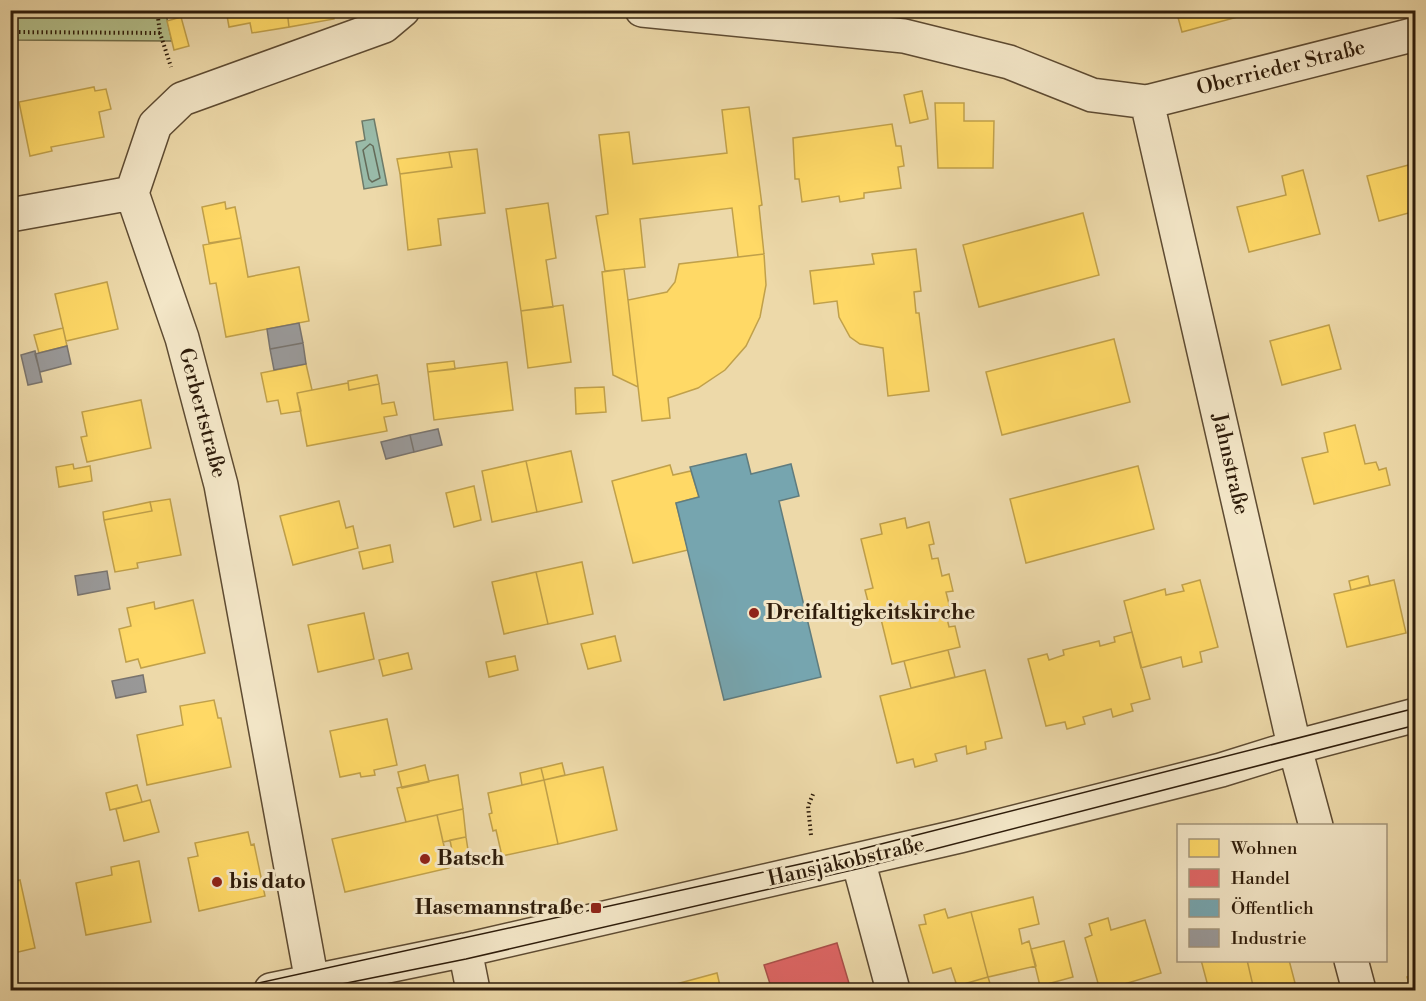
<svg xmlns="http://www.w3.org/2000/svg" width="1426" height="1001" font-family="'Libre Bodoni',serif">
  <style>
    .green { fill: #b4c08b; stroke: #716e4a; stroke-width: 1.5 }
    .water { fill: #99baa8; stroke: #6e7b69; stroke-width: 1.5 }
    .homes { fill: #ffd966; stroke: #c0a04a; stroke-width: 1.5 }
    .shops { fill: #e06666; stroke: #ab504a; stroke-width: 1.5 }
    .public { fill: #76a5af; stroke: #607c7e; stroke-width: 1.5 }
    .industry { fill: #999; stroke: #79746e; stroke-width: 1.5 }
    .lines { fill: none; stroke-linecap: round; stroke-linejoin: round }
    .shore { stroke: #646b59; stroke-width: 1.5 }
    .minor-casing { stroke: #5e4b32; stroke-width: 36 }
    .path { stroke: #2e1c0a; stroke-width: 4; stroke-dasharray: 1.5 3; stroke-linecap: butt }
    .minor { stroke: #f3e6c7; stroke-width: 33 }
    .tram { stroke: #2e1c0a; stroke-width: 1.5 }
    .poi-dot { fill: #8f2418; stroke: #f3e6c7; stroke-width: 2 }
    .labels { text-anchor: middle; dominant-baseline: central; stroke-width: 6; stroke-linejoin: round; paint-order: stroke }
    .street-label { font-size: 21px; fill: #2e1c0a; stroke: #f3e6c7 }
    .poi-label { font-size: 21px; font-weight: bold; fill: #2e1c0a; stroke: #f3e6c7; text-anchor: start }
  </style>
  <rect width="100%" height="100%" fill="#edd9a9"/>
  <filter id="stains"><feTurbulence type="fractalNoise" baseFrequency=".00333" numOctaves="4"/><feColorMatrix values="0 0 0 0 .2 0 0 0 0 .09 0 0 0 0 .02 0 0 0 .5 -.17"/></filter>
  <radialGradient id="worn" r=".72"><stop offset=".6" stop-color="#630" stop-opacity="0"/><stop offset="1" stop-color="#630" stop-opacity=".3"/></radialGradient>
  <path class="green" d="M165 10 172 41 11 40V11Z"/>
  <path class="water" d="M374 119 387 185 364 189 356 142 365 140 362 121Z"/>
  <path class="homes" d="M226 10H287L289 27 252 33 250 23 229 27Z
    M287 10H333L334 19 289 27Z
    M1176 10H1244L1245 15 1182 32Z
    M181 17 189 46 174 50 167 21Z
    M94 87 95 91 106 89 111 109 99 112 104 137 51 147 52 151 30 156 19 102Z
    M922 91 928 119 910 123 904 95Z
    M935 103H964V121H994L993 168H938Z
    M749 107 762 205 759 206 764 254 738 257 732 208 640 219 645 267 605 271 596 216 608 214 599 135 629 132 633 164 727 153 722 110Z
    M892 124 896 146H901L904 166 898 167 901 188 864 193V198L840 202 839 196 802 202 799 179H795L793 138Z
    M477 149 485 213 438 219 441 245 408 250 400 174 452 167 449 152Z
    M449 152 452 167 400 174 397 159Z
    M1416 163V211L1379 221 1367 176Z
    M1303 170 1320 234 1249 252 1237 207 1286 195 1282 176Z
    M225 202 226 209 235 207 241 238 209 243 202 207Z
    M548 203 556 258 546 260 553 307 521 311 506 209Z
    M1083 213 1099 275 979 307 963 245Z
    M241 238 248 277 299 267 309 321 226 337 216 283 210 284 203 245Z
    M916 249 921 291 914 292 916 313H919L929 391 888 396 883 348 860 344 850 337 839 317 837 301 814 304 810 271 874 264 872 254Z
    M764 254 766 285 760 317 746 346 725 370 698 388 668 398 670 418 642 421 628 300 667 292 675 282 679 264Z
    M624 269 628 300 638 387 613 375 602 272Z
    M107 282 118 329 66 341 55 294Z
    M563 305 571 362 528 368 521 311Z
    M1329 325 1341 369 1282 385 1270 341Z
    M63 328 67 346 39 353 34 335Z
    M1114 339 1130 402 1002 435 986 372Z
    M454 361 455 369 428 372 427 364Z
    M507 362 513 410 434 420 428 372Z
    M306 364 312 390 297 393 301 411 281 414 278 400 267 402 261 373Z
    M377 375 379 384 349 390 348 381Z
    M348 383 349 390 379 384 382 404 394 402 397 415 384 417 387 431 307 446 297 393Z
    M604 387 606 412 576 414 575 388Z
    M141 400 151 448 87 462 81 437 87 436 82 412Z
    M1355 425 1365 464 1376 462 1379 470 1386 468 1390 485 1314 504 1302 458 1328 452 1324 433Z
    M571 451 582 502 537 512 526 461Z
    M526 461 537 512 492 522 482 471Z
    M73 464 74 469 90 466 92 481 59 487 56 467Z
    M670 465 673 475 691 471 699 497 676 503 688 550 633 563 612 481Z
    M1138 466 1154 529 1026 563 1010 499Z
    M474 486 481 520 454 527 446 493Z
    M170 499 181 555 137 563 138 568 115 572 104 520 152 511 150 502Z
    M339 501 346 528 353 526 358 548 293 565 280 516Z
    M150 502 152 511 104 520 103 512Z
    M905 518 907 528 929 522 934 544 929 545 932 559 938 558 942 576 949 574 953 591 946 592 951 612 946 614 949 627 955 626 960 647 892 664 880 615 872 617 865 590 873 588 861 539 882 534 880 524Z
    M390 545 393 562 363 569 359 552Z
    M582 562 593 614 548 624 536 572Z
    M536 572 548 624 504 634 492 582Z
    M1368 576 1370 585 1351 590 1349 581Z
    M1200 580 1218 647 1200 652 1202 662 1183 667 1181 657 1141 668 1124 601 1165 589 1166 595 1184 591 1182 585Z
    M1394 580 1406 633 1347 647 1334 594Z
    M193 600 205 653 141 668 138 659 126 662 119 629 131 626 127 608 154 602 155 609Z
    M364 613 374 659 318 672 308 625Z
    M1132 632 1150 699 1131 704 1133 711 1113 717 1111 709 1083 717 1085 724 1067 729 1065 722 1046 726 1028 659 1047 654 1049 660 1064 655 1063 650 1099 641 1100 646 1115 642 1114 637Z
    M615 636 621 661 588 669 581 644Z
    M948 650 955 677 911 688 904 661Z
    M408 653 412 669 383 676 379 660Z
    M515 656 518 670 489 677 486 662Z
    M985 670 1002 738 985 742 986 749 967 754 966 746 935 754 937 761 915 767 913 759 897 763 880 696Z
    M214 700 218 718H221L231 767 147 785 137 735 183 725 180 706Z
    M387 719 397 765 374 770 375 775 361 777 360 773 340 777 330 731Z
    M562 763 565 775 544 780 541 768Z
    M425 765 429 782 402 788 398 772Z
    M603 767 617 830 558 844 544 780Z
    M541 768 544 780 522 785 520 773Z
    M458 775 463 809 406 822 397 788Z
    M544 780 558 844 502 856 496 830 493 831 489 814 492 813 488 793Z
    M137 785 142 802 110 810 106 793Z
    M150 800 159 832 124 841 116 809Z
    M463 809 466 837 443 842 437 815Z
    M437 815 449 868 345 892 332 839Z
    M248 832 251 845 254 844 265 896 199 911 188 858 198 856 195 843Z
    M466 837 470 863 455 866 450 840Z
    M139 861 151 922 86 935 76 883 112 875 111 867Z
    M20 880 35 948 10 954V882Z
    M1033 897 1039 924 1019 929 1022 944 1029 941 1036 966 988 977 971 912Z
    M945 909 948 918 971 912 988 977 957 986 951 968 933 973 919 925 926 924 924 915Z
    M1108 918 1111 930 1145 920 1161 973 1121 985 1122 990H1100L1085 938 1092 935 1089 924Z
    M1064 941 1073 977 1040 986 1031 949Z
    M1201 960H1247L1254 990H1209Z
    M1247 960H1289L1295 983 1267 990H1254Z
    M717 973 721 990H654Z
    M1416 974V990H1411L1407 977Z
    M988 977 992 990H958L957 986Z"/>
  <path class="shops" d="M837 943 851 990H772L764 965Z"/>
  <path class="public" d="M746 454 751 474 791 464 799 496 779 501 821 677 724 700 676 503 699 497 690 467Z"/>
  <path class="industry" d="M299 323 303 343 270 349 267 329Z
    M303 343 306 364 274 370 270 349Z
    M67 346 71 364 40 372 35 354Z
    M35 351 42 382 28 385 21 355Z
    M438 429 442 445 414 452 410 435Z
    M410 435 414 452 386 459 381 442Z
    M107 571 110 589 78 595 75 576Z
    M143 675 146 692 116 698 112 681Z"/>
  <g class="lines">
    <path class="shore" d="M370 144 373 146 380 178 372 182 369 179 363 150Z"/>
    <g class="minor-casing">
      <path id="minor" d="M642 10 904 36 1009 62 1092 95 1147 102 1416 34
        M1147 102 1293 741 1316 826
        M10 215 132 193
        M858 860 893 990
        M465 950 473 990
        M1351 960 1359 990
        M312 982 221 485 182 338 132 193 155 125 182 99 384 26 403 10
        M271 990 465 950 960 836 1221 770 1295 747 1416 715"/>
    </g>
    <path class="path" d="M157 10 160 33 171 67
      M10 32 160 33
      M811 835 808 806 814 792"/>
    <use href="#minor" class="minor"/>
    <path class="tram" d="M227 990 814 861 1416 708
      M312 990 466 959 861 868 1416 725"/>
  </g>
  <g class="poi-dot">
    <circle cx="754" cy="613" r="6"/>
    <circle cx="425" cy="859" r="6"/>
    <circle cx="217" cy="882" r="6"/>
    <rect x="590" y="902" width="12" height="12" rx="3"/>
  </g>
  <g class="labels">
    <g class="street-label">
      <text transform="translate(1281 68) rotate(-14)">Oberrieder Straße</text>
      <text transform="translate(202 413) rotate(75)">Gerbertstraße</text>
      <text transform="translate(1230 464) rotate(77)">Jahnstraße</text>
      <text transform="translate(846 862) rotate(-13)">Hansjakobstraße</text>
    </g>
    <g class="poi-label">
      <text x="766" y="613">Dreifaltigkeitskirche</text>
      <text x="437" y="859">Batsch</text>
      <text x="229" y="882">bis dato</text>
      <text x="584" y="908" text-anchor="end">Hasemannstraße</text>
    </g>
  </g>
  <rect width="1426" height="1001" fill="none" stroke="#edd9a9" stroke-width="36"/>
  <rect x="12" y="12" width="1402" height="977" fill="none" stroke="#2e1c0a" stroke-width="3"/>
  <rect x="18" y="18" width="1390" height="965" fill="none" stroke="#2e1c0a" stroke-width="1.5"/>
  <rect x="1177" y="824" width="210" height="138" fill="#f3e6c7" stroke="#a4957b" stroke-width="1.5"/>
  <rect x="1189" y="839" width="30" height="18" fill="#ffd966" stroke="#a4957b" stroke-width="1.5"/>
  <text x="1231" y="854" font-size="18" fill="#2e1c0a">Wohnen</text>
  <rect x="1189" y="869" width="30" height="18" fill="#e06666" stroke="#a4957b" stroke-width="1.5"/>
  <text x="1231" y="884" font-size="18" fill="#2e1c0a">Handel</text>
  <rect x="1189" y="899" width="30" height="18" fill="#76a5af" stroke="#a4957b" stroke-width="1.5"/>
  <text x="1231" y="914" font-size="18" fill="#2e1c0a">Öffentlich</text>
  <rect x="1189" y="929" width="30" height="18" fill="#999999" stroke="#a4957b" stroke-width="1.5"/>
  <text x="1231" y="944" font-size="18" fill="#2e1c0a">Industrie</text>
  <rect width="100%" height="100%" filter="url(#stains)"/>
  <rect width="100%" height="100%" fill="url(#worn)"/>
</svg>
